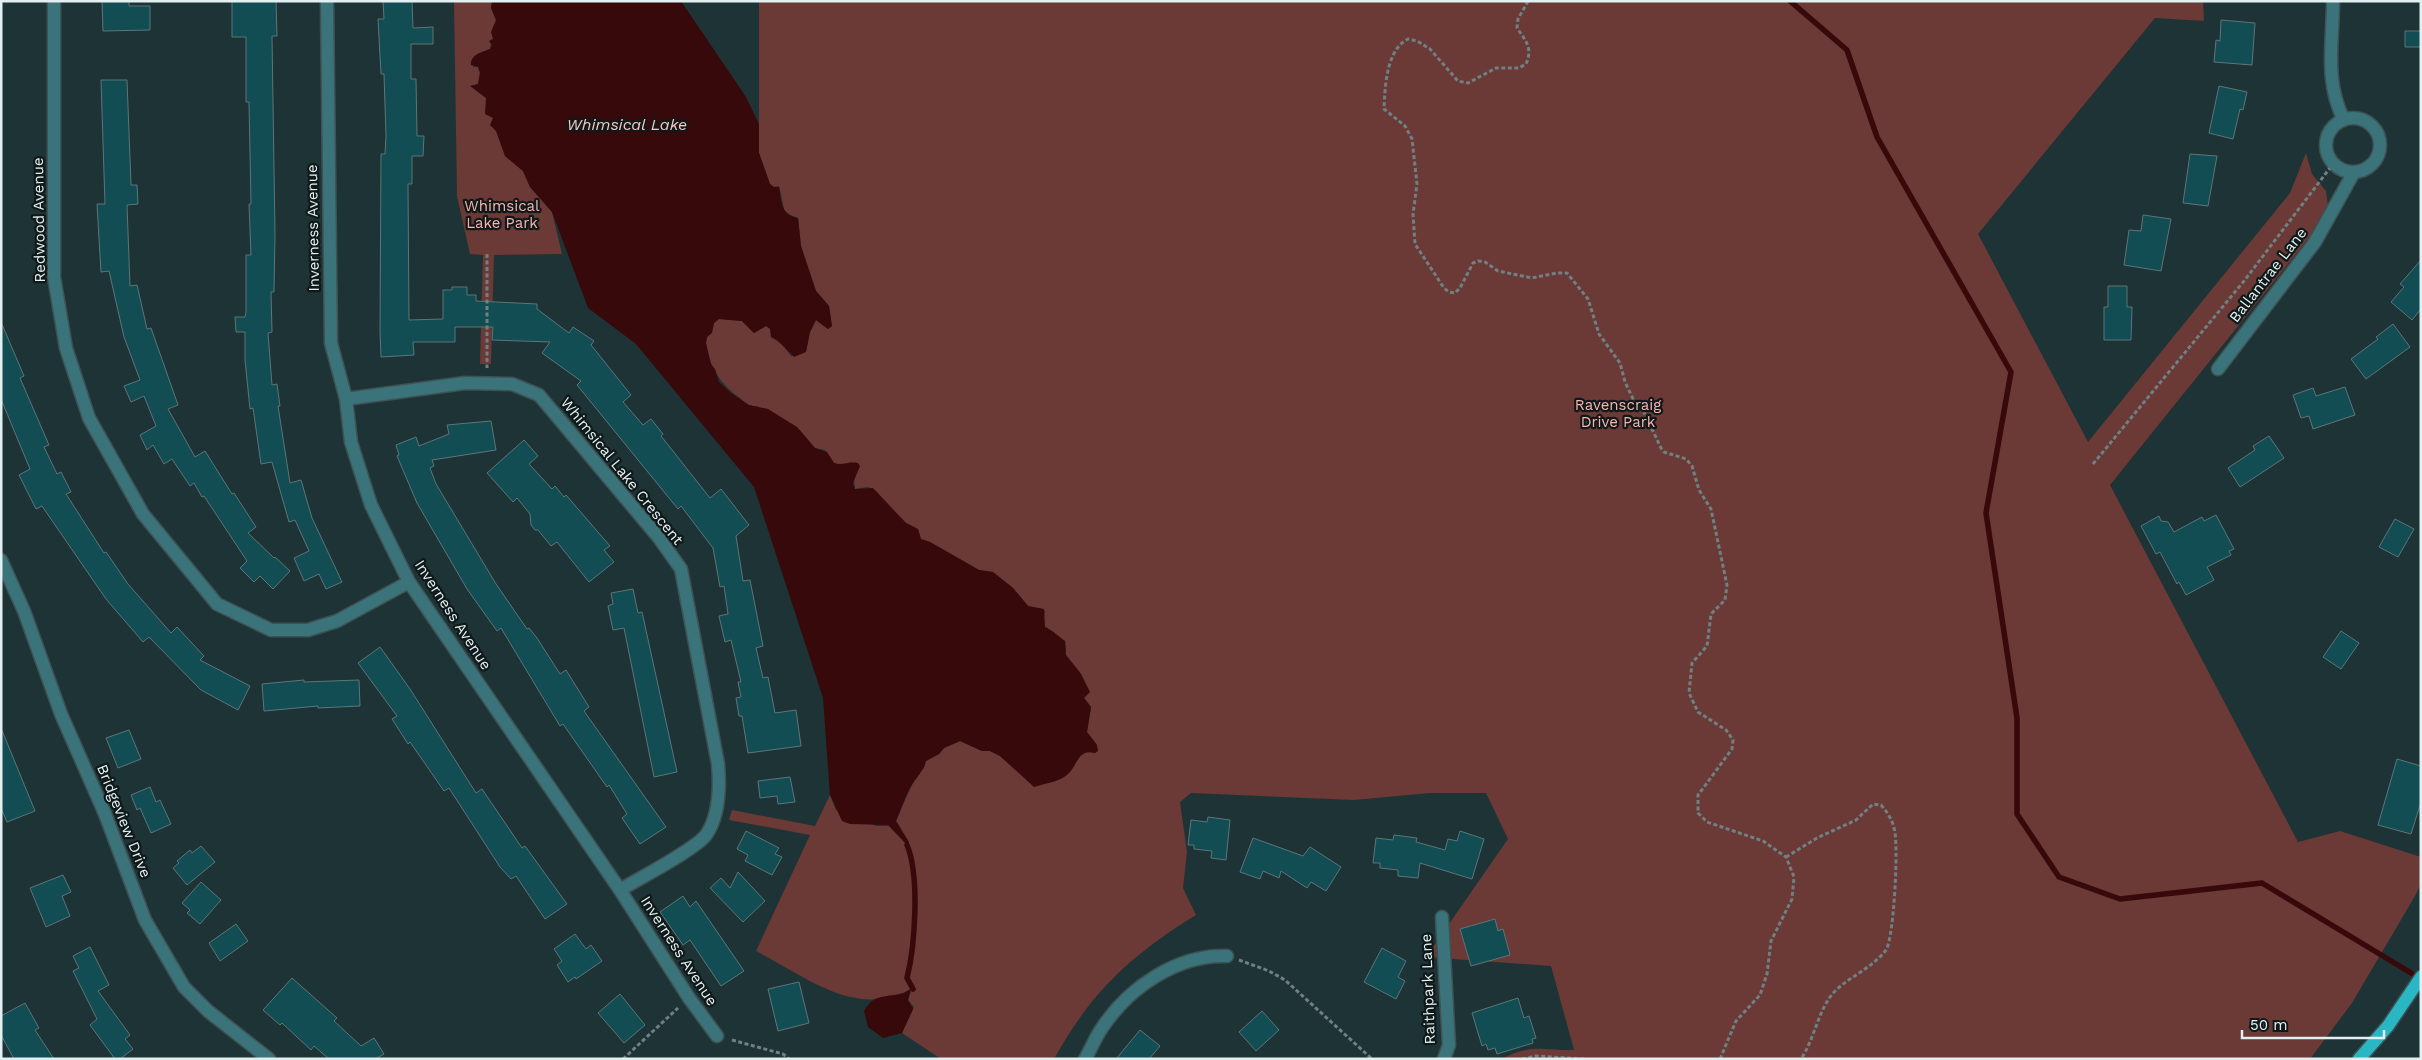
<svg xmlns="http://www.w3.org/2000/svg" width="2422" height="1060" font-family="'Work Sans',sans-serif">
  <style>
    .green { fill: #6b3936 }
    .water { fill: #38090a }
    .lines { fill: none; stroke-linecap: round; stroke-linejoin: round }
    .stream { stroke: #38090a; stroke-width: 5.5 }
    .building { fill: #114d53; stroke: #5f7578 }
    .minor-casing { stroke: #3e5153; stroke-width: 15 }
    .major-casing { stroke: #3e5153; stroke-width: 15 }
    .path { stroke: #6f8182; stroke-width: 3; stroke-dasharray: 4 2.5; stroke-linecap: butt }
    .minor { stroke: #3b737a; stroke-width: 12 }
    .major { stroke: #29b7c4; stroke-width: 12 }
    .labels { text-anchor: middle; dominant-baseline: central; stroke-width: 4.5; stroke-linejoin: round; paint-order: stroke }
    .park-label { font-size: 15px; fill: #fab3ae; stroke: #10191a }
    .street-label { font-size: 15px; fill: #e3f0f1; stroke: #10191a }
    .water-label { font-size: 16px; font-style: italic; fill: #fbc5c0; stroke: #10191a }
  </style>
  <rect width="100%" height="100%" fill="#1e3335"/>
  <path class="green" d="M454 1H492L491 8 496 20 493 39 491 41 490 49 474 56 473 67H478L480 73 478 84 471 86 486 98 487 105 485 109 493 118 505 156 523 171 530 187 552 212 562 254 494 255 491 364H480L483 255 470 254 457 196Z
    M759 1H2203L2204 21 2155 18 1978 234 2088 442 2290 193 2306 153 2312 174 2326 191 2329 213 2110 485 2298 842 2340 831 2421 857V884L2415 896 2352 1003 2310 1059H1501C1534 1043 1541 1051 1574 1050L1551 966 1426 957 1508 839 1486 793H1430L1354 800 1191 793 1180 802 1187 852 1183 888 1196 915C1131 955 1091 992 1054 1059H941L902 1033 914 1007 908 1000 912 989C855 1019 807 977 756 951L810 835 729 820 732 810 815 826 830 795 836 810 876 826H891L907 845 901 829 896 821 909 791 918 773 924 768 926 761 939 754 944 748 960 741 982 751H990L1000 756 1034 786 1066 775 1080 756 1088 751 1095 753 1097 745 1087 732 1091 707 1084 698 1089 692 1081 674 1066 655 1065 641C1057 636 1054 631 1045 627L1043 620 1045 611 1028 606 1013 588 993 572 979 570 930 542 921 539 918 529 906 523 885 503 878 493 868 487 855 489 852 462 840 465 834 463 825 450 815 448 797 427 757 406C748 407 746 403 740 398 721 385 709 367 706 344 705 338 713 330 714 323L719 319 742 321 754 333 766 326 771 329V337L783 345 791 356 806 351 810 332 816 320 828 329 832 326 829 306 816 291 801 246 798 218 785 213 779 186 773 187 770 184 759 153Z"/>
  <path class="water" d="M492 1H681L746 97 759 124V153L770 184 774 187H779C782 202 780 214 798 218L801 246 816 291 829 306 832 326 828 329 816 320 810 332 806 352 794 357 777 340 771 337 770 329 766 326 754 333 742 321 719 319 714 323 712 333 707 337 706 343 711 364 715 369 719 382 731 393 749 405 768 409 797 427 815 448 827 452 834 463C843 466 849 461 858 463L860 466 853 483 855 489 873 488 906 523 918 529 921 539 930 542 979 570 993 572 1013 588 1028 606 1044 609 1045 627C1053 631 1058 636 1065 641L1066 655 1081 674 1090 692 1084 698 1091 707 1087 732 1097 745 1098 751 1095 753C1077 748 1078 766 1067 775 1056 783 1046 783 1034 787L1000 756 990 751H982L960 741 944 748 939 754 926 761C924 771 915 779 910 788 904 799 901 810 896 821L909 842 907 845 888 825 850 824 842 821 830 795 823 698 754 487 636 344 588 308 552 212 530 187 523 171 505 156 496 131 490 125 493 118 485 114 486 98 470 86 478 84 480 73 478 67 471 65C470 55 482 52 490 49L492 45 489 41 493 39 491 32 496 20 491 8Z
    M911 988 908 1000 913 1009 902 1033 883 1038 868 1027 864 1011C866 1008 869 1003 872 1001 883 993 902 998 911 988Z"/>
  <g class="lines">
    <path class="stream" d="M1790 1 1847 50 1877 137 2011 372 1986 513 2017 718V814L2059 877 2120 899 2262 883 2421 979
      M907 845C920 876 915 946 907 978L913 989"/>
  </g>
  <path class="building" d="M102 1H129V6H150V30L103 31Z
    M232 1H276L277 36H272L275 234 274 292H271L272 332 268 333 272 385 277 384 280 406H278L290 483 301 480 312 518 342 582 326 589 319 574 304 581 294 558 309 551 295 520 289 522 272 462 261 464 253 408 250 409 245 360V332H236L235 317H245L246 312V255H251L249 204H251L249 102H246V37H232Z
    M383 1H412L413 28 433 27V44H411V79H416L417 136H424L423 156H412V184H408L409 320 443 319V290H452V287H467V295H476V301L537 304V309L569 333 573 327 594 341 591 345 631 395 623 402 643 425 651 419 663 434 661 436 710 498 721 489 749 525 736 536 743 581 750 580 763 646 756 648 763 678 768 677 775 713 796 710 801 746 748 753 742 716H739L736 698 741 697 738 682H741L731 640 725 642 719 616 728 614 724 586 720 587 713 548 681 506 678 509 577 385 581 381 542 353 550 342 492 340 493 327H455V342H413L414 355 381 357 380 331 381 154H385L386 136 384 74H381L378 19H384Z
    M2221 20 2255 23 2252 65 2214 62 2216 40 2220 41Z
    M2405 31H2421V47H2405Z
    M101 80H127L131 185H137L138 204 127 205 130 286 137 285 147 329 151 328 178 405 168 409 195 457 205 451 232 494 234 493 256 527 248 533 274 558 275 557 290 571 273 589 260 576 254 582 240 568 247 561 204 496 202 497 194 483 190 486 172 459 164 464 153 445 147 450 140 435 156 426 144 396 131 402 124 386 140 380 124 337 109 271 101 272 97 204H105Z
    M2219 86 2247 92 2243 110 2240 109 2233 139 2209 133Z
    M2190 154 2217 156 2208 206 2183 203Z
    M2143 215 2171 219 2161 271 2124 265 2129 230 2141 231Z
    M2421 260V309L2412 320 2391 302 2404 287 2400 284Z
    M2108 286H2127V307H2132L2131 340H2104V307H2108Z
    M1 322 24 376 20 378 49 445 44 447 57 474 61 472 71 492 66 494 104 553 106 552 128 584 171 633 177 627 204 656 200 660 250 686 238 710 201 690 149 637 143 642 106 599 42 506 36 509 19 475 30 469 1 399Z
    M2393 324 2410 347 2366 379 2351 359 2378 339 2376 337Z
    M2345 387 2355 415 2313 429 2309 416 2301 418 2293 395 2313 388 2316 396Z
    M491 421 496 450 432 460 434 466 430 468 436 484 496 584 527 629 529 628 537 638 560 674 566 670 589 707 584 711 666 827 640 844 622 818 627 814 609 785 607 787 563 724 560 726 501 628 497 631 467 589 417 503 397 456 399 455 396 445 416 437 419 446 449 434 447 425Z
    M2269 436 2284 458 2240 487 2228 468 2255 450 2253 446Z
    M524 440 538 456 529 464 552 489 555 486 564 497 566 495 610 546 604 550 614 562 589 582 557 542 551 546 538 530H535L531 525 530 514 517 498 513 502 487 473Z
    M2216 515 2234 549 2229 551 2231 555 2207 567 2214 580 2186 595 2179 582 2177 584 2160 552 2156 554 2141 526 2159 516 2161 521 2168 522 2174 532 2202 517 2204 521Z
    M2395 519 2414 529 2398 557 2379 547Z
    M633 589 638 613 642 612 677 772 654 777 624 628 613 630 608 606 613 604 611 593Z
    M2341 631 2359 643 2341 669 2323 657Z
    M380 647 410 689 476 793 482 789 522 848 525 846 567 904 545 919 516 876 511 879 500 867 449 788 444 791 410 742 408 744 392 719 397 716 358 663Z
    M304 680V682L359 680 360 706 318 708V706L264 711 262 684Z
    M1 728 35 811 7 822 1 808Z
    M129 730 141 759 118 768 106 738Z
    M2397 759 2421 766V802L2411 834 2378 825Z
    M790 777 795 802 778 804 777 796 760 798 758 781Z
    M150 787 156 802 160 800 171 824 151 833 140 808 137 810 131 795Z
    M1208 817 1230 820 1226 860 1211 858 1212 851 1194 849V845H1188L1191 820 1207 822Z
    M746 831 779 848 775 854 782 857 772 875 745 861 748 855 737 849Z
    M1460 831 1484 839 1472 879 1420 863 1418 878 1398 876V870L1380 868V863H1373L1376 838 1393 840 1394 835 1417 838 1416 842 1445 850 1448 839 1457 841Z
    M1253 838 1303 856 1310 847 1341 867 1326 891 1311 882 1307 888 1281 871 1279 878 1263 871 1260 879 1240 872Z
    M201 846 215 862 187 885 173 868 179 863 177 861 190 850 192 853Z
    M738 872 765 901 743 922 710 888 721 878 730 888Z
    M63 875 71 892 62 896 70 916 46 927 30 888Z
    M201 882 221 900 200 924 187 913 190 910 182 903Z
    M683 896 690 907 696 901 744 971 721 986 690 940 683 945 660 912Z
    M1495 919 1498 931 1503 929 1510 955 1471 966 1460 929Z
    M236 924 248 941 220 961 209 943Z
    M575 934 586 949 591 945 602 961 576 979 575 977 568 982 557 965 562 961 554 949Z
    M90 947 109 985 98 991 130 1035 125 1039 133 1049 120 1059H115L90 1025 97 1019 73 971 79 968 73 956Z
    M1382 948 1406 961 1398 977 1405 981 1396 999 1364 982Z
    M292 978 337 1018 334 1021 361 1046 374 1038 384 1054 375 1059H329L314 1046 311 1050 282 1023 280 1025 263 1010Z
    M799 982 809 1023 778 1031 768 989Z
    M620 994 645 1025 624 1043 598 1013Z
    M1518 998 1524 1018 1529 1016 1536 1038 1532 1039 1533 1043 1497 1054 1495 1048 1488 1050 1486 1044 1482 1046 1472 1013Z
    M25 1003 39 1028 35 1030 54 1059H14L1 1035V1016Z
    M1262 1011 1279 1030 1256 1051 1239 1032Z
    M1140 1030 1160 1046 1149 1059H1116Z"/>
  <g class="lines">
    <g class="minor-casing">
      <path id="minor" d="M54 1V277L66 348 89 418 143 514 217 604 271 630H308L337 621 409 582
        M327 1 331 343 346 399 351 442 371 505 409 582 620 890 689 998 717 1036
        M2333 1C2333 43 2324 81 2344 120
        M2326 145a27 27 0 1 1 54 0a27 27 0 1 1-54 0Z
        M2218 369 2315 242 2354 172
        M346 399 465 383 512 384 539 395 659 538 681 569 718 764C720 787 720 815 706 835 696 849 638 879 620 890
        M1 560 24 611 61 714 105 814 145 920 184 987 208 1011 269 1059
        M1442 917 1449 1045 1444 1059
        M1085 1059C1091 1049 1095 1038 1102 1028 1129 987 1178 954 1227 956"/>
    </g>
    <g class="major-casing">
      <path id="major" d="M2359 1059 2388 1026 2421 977"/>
    </g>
    <path class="path" d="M1528 1 1518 19 1517 28C1526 41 1533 48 1526 64L1519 68H1496L1468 83 1458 81 1430 49 1417 41 1408 39C1386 50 1385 87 1384 109L1405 126 1412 139 1417 184 1413 214 1415 244 1444 288 1449 292 1455 293 1460 288 1473 263 1478 261 1485 262 1498 271 1532 278 1557 273H1567L1588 299 1599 334 1620 363 1625 382 1635 403 1643 410 1661 448 1664 452 1686 459 1692 466 1699 490 1711 509 1727 585 1725 600 1711 614 1707 646 1692 663 1689 693 1698 712 1726 730 1733 740 1732 749 1698 795V813L1707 822 1763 841 1786 857 1794 877 1792 899 1771 941 1767 974 1760 995 1736 1021 1720 1059
      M487 254V368
      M2093 464 2244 281 2333 164
      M1786 857 1817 838 1856 820 1873 804 1881 805C1887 812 1892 819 1894 828 1899 843 1894 938 1886 950 1871 970 1843 979 1830 997 1817 1016 1814 1039 1801 1059
      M1239 960 1269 971 1285 980 1372 1059
      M732 1040 783 1054 789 1059
      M623 1059 678 1008
      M1522 1059 1536 1056 1584 1059"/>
    <use href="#minor" class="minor"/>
    <use href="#major" class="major"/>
  </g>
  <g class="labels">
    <g class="park-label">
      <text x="502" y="206">Whimsical<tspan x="502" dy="17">Lake Park</tspan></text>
      <text x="1618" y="405">Ravenscraig<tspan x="1618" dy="17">Drive Park</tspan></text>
    </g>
    <g class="street-label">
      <text transform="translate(39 220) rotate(-91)">Redwood Avenue</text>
      <text transform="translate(313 228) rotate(-91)">Inverness Avenue</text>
      <text transform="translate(2268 275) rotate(-52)">Ballantrae Lane</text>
      <text transform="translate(622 471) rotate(51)">Whimsical Lake Crescent</text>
      <text transform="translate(453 615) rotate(57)">Inverness Avenue</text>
      <text transform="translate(124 821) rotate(68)">Bridgeview Drive</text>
      <text transform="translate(679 951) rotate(57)">Inverness Avenue</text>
      <text transform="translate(1428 989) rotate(-92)">Raithpark Lane</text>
    </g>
    <g class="water-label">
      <text x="627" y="124">Whimsical Lake</text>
    </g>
  </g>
  <rect width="2422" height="1060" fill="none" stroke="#e3f0f1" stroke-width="5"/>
  <path d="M2242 1030v8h142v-8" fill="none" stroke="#e3f0f1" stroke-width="2.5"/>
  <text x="2250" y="1030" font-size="15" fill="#e3f0f1" stroke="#10191a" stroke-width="4" paint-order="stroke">50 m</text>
</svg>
